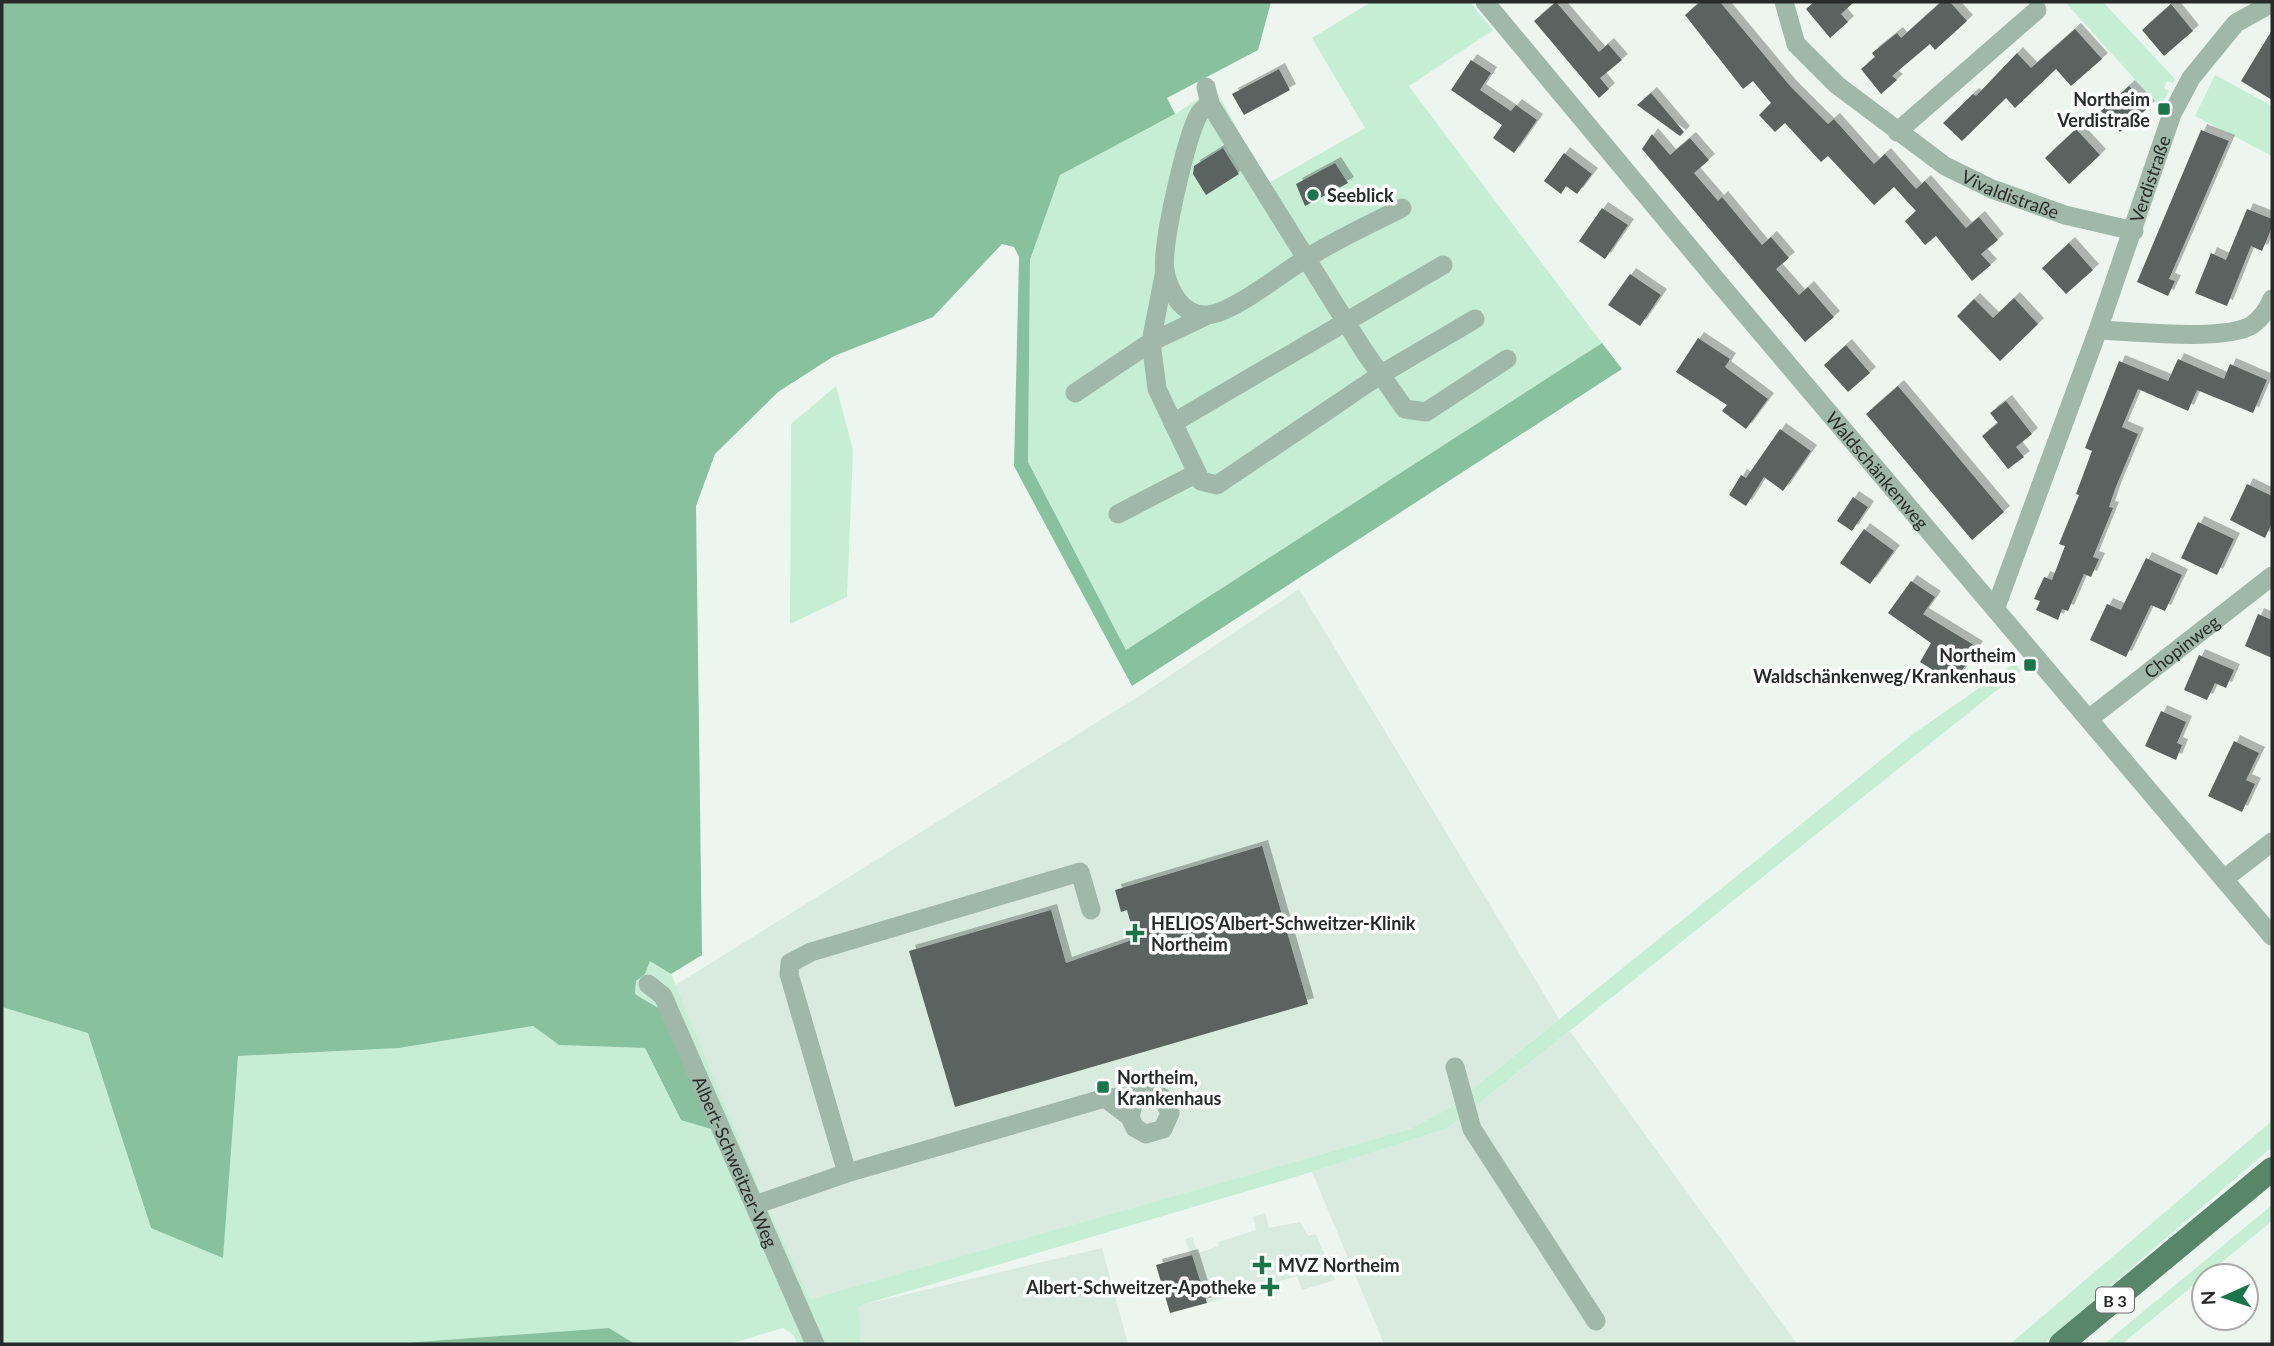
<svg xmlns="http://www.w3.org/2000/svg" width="2274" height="1346" font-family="Lato,sans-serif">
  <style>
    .built { fill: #d9eadf }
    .green { fill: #c6eed5 }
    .forest { fill: #87c19e }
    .building { fill: #5a635e; filter: url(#shadow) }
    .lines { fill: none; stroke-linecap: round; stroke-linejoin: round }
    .minor { stroke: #a0b8a8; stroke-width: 19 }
    .major { stroke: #58866b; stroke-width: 24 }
    .poi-dot { fill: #1a754a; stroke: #fff; stroke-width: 2.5 }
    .labels { text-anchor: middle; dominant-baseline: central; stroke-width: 7; stroke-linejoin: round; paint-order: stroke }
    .shield { fill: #fff; stroke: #686a68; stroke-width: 2 }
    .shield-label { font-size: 16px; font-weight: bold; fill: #272a28 }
    .poi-label { font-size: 18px; font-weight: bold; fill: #272a28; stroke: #fff; text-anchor: start }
    .street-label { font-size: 18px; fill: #272a28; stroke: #fff }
  </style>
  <defs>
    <filter id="shadow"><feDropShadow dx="6" dy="-6" stdDeviation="0" flood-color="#0004"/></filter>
  </defs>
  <rect width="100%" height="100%" fill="#ecf6ef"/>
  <path class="built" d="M1299 589 1559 1019 1449 1108 1410 1129 810 1299 759 1188 674 986 1144 693Z
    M1570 1031 1797 1344H1384L1312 1172 1448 1128Z
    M1265 1213 1269 1228 1300 1222 1308 1236 1316 1234 1335 1280 1302 1290 1297 1276 1207 1303 1185 1239 1192 1237 1198 1253 1219 1246 1218 1242 1256 1230 1253 1217Z
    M1102 1248 1128 1344H861L857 1306Z"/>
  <path class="green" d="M1371 2H1470L1493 30 1409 86 1602 343 1126 650 1028 462 1030 260 1060 175 1175 114 1215 88 1267 184 1365 128 1312 38Z
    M2065 2H2103L2175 79 2173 83 2167 81 2164 88 2169 91 2160 107Z
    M2215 75 2272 106V156L2195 116Z
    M836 386 853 450 847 597 790 624 791 424Z
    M2015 663 2021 671 1448 1128 1312 1172 858 1306 861 1344H797L794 1336 783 1328 729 1344H635L609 1328 404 1344H2V1007L88 1032 151 1228 223 1257 237 1056 399 1048 533 1026 559 1045 645 1048 681 1120 648 1001 635 994 636 981 645 974 650 960 671 974 759 1188 810 1299 1410 1129 1449 1108 1913 734Z
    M2272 1121V1147L2043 1344H2010Z
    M2272 1205V1221L2122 1344H2104Z"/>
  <path class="forest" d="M2 2H1271L1258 50 1167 98 1175 114 1060 175 1030 260 1028 462 1126 650 1602 343 1622 369 1132 686 1014 466 1019 257 1014 247 1002 244 933 317 834 356 778 392 715 454 696 506 702 955 671 974 650 961 645 974 636 981 635 994 663 1011 711 1129 681 1120 645 1048 559 1045 533 1026 399 1048 238 1056 223 1258 151 1228 88 1033 2 1007Z
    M609 1328 635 1344H404L418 1342Z"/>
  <path class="building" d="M1556 2 1599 52 1608 44 1622 60 1600 78 1609 89 1599 98 1534 21Z
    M1700 2H1720L1790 86 1828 124 1834 119 1874 164 1885 154 1916 189 1925 181 1966 228 1979 217 1998 240 1981 254 1991 265 1972 281 1936 236 1925 245 1905 221 1916 211 1894 187 1874 205 1828 156 1821 162 1785 123 1775 132 1759 115 1771 103 1753 81 1743 89 1685 15Z
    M1814 2H1854L1841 14 1848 22 1830 38 1806 9Z
    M1941 2H1950L1967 21 1935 50 1930 44 1892 76 1897 80 1881 94 1861 69 1875 57 1872 53 1897 33 1901 38Z
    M2171 4 2193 31 2164 56 2142 30Z
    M2075 29 2102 59 2071 86 2056 69 2015 108 2006 98 1962 141 1943 123 1973 94 1976 96 2017 53 2031 68Z
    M2272 30V100L2241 81Z
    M1471 60 1491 73 1480 90 1511 111 1516 105 1537 120 1514 153 1493 138 1502 125 1451 90Z
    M1279 69 1290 90 1244 115 1232 94Z
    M2129 86 2149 107 2120 132 2101 111Z
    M1651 93 1684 132 1680 136 1637 105Z
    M2076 129 2100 155 2069 184 2045 158Z
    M2201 130 2229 141 2169 279 2175 281 2168 296 2137 282Z
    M1652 134 1670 155 1690 138 1709 160 1694 173 1718 201 1722 197 1762 245 1771 237 1789 258 1776 269 1799 295 1808 287 1834 317 1805 342 1642 149Z
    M1223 148 1239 174 1206 195 1193 174 1194 166Z
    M1564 153 1592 174 1577 194 1566 186 1561 194 1544 181Z
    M1335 163 1348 183 1305 206 1296 184Z
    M1602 208 1628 225 1605 259 1579 241Z
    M2247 209 2272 219V227L2262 251 2251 246 2227 306 2195 293 2211 253 2226 260Z
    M2069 243 2093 270 2066 294 2042 268Z
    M1630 274 1661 295 1640 326 1608 305Z
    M2014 298 2038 324 2000 361 1957 316 1974 299 1993 318Z
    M1698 338 1730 359 1725 367 1768 399 1746 429 1722 411 1727 405 1676 372Z
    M1846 345 1870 373 1848 392 1824 365Z
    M2178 359 2224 379 2230 364 2267 380 2253 413 2197 390 2188 411 2138 389 2122 427 2138 434 2115 489 2109 507 2113 508 2093 557 2099 559 2091 577 2084 574 2068 611 2062 609 2058 620 2036 610 2040 601 2034 599 2044 577 2052 580 2065 546 2059 544 2079 495 2076 494 2092 451 2085 448 2119 361 2168 381Z
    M1898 386 2004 512 1972 540 1866 414Z
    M2006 401 2032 434 2016 447 2024 457 2008 469 1982 436 1998 423 1990 413Z
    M1780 429 1811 451 1783 491 1764 477 1746 506 1729 495 1741 475 1746 478Z
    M2247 484 2272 496V523L2265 538 2230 520Z
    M1853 497 1868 507 1852 531 1837 521Z
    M2198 522 2234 539 2217 575 2181 558Z
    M1864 529 1894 551 1870 584 1840 563Z
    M2146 558 2182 575 2165 611 2151 605 2126 657 2090 640 2107 604 2121 610Z
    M1911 581 1935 597 1923 614 1977 647 1954 683 1920 662 1931 643 1888 613Z
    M2258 614 2272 620V658L2245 646Z
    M2199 655 2234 670 2226 688 2215 683 2207 700 2184 690Z
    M2161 711 2186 722 2177 743 2182 745 2176 760 2145 746Z
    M2234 741 2259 753 2246 780 2255 784 2242 812 2208 796Z
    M1262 846 1308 1004 955 1107 909 951 1051 910 1066 963 1135 939 1127 910 1121 912 1115 890Z
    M1192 1255 1207 1303 1170 1313 1156 1265Z"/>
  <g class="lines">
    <g class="minor">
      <path id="s1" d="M1485 2 1724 289 2272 936"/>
      <path id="s2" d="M1784 2 1796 44 1837 85 1945 166 1992 189 2065 215 2134 231"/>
      <path d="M1206 87 1210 104 1364 351 1405 409 1426 412 1507 359"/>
      <path d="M1210 104C1206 107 1201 110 1199 114 1186 138 1161 245 1165 271 1169 291 1182 315 1205 315 1230 316 1284 271 1307 258 1337 239 1370 224 1402 208"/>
      <path d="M1897 132 2037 10"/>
      <path d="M1165 270 1151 342 1157 389 1201 481 1217 485 1380 375 1475 319"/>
      <path d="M2098 330C2132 331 2225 342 2252 325 2260 319 2268 309 2272 299"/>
      <path d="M1075 393 1151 342 1206 316"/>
      <path d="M1173 423 1443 265"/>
      <path d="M1118 514 1197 473"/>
      <path id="s3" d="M1996 607 2098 330 2172 114 2191 78 2236 23 2272 3"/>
      <path id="s4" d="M2090 718 2272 576"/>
      <path d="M2224 879 2272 842"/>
      <path id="s5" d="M648 984 663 996 815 1344"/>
      <path d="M1455 1067 1472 1129 1596 1321"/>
      <path d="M1105 1098 1130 1117 1135 1128 1146 1134 1163 1129 1170 1113 1162 1097 1150 1093 1134 1100 1130 1117"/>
      <path d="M847 1173 789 974 790 963 811 952 1080 872 1091 910"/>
      <path d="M755 1205 847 1173 1105 1098 1139 1096"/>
    </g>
    <path class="major" d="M2061 1344 2272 1169"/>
  </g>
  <g class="poi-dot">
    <rect x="2157" y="102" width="14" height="14" rx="3.5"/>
    <circle cx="1313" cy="195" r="7"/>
    <rect x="2023" y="658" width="14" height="14" rx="3.5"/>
    <path d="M1131.5 922.5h7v7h7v7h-7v7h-7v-7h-7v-7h7z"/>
    <rect x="1096" y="1080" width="14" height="14" rx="3.5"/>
    <path d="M1258.5 1254.5h7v7h7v7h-7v7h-7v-7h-7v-7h7z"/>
    <path d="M1266.5 1276.5h7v7h7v7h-7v7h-7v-7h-7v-7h7z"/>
  </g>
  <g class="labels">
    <rect class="shield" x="2096" y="1287.5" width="38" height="25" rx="5"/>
    <g class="shield-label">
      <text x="2115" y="1300">B 3</text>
    </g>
    <g class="poi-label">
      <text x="2150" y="99" text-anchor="end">Northeim<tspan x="2150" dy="21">Verdistraße</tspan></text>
      <text x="1327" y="195">Seeblick</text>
      <text x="2016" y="655" text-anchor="end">Northeim<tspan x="2016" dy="21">Waldschänkenweg/Krankenhaus</tspan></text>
      <text x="1151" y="923">HELIOS Albert-Schweitzer-Klinik<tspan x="1151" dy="21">Northeim</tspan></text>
      <text x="1117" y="1077">Northeim,<tspan x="1117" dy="21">Krankenhaus</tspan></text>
      <text x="1278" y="1265">MVZ Northeim</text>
      <text x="1256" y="1287" text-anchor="end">Albert-Schweitzer-Apotheke</text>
    </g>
    <g class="street-label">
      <text stroke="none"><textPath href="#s3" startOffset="455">Verdistraße</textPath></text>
      <text stroke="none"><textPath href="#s2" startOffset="308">Vivaldistraße</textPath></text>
      <text stroke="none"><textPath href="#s1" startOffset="611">Waldschänkenweg</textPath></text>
      <text stroke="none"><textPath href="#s4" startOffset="116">Chopinweg</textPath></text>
      <text stroke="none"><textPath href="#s5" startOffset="200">Albert-Schweitzer-Weg</textPath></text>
    </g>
  </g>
  <rect width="2274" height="1346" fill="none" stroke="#272a28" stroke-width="7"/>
  <g transform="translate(2225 1297) rotate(267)"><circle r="33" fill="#ffffff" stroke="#a9aaa9" stroke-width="2"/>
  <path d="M0-5L12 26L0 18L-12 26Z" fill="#1a754a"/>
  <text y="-10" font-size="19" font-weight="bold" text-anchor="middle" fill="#272a28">N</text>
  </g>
</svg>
